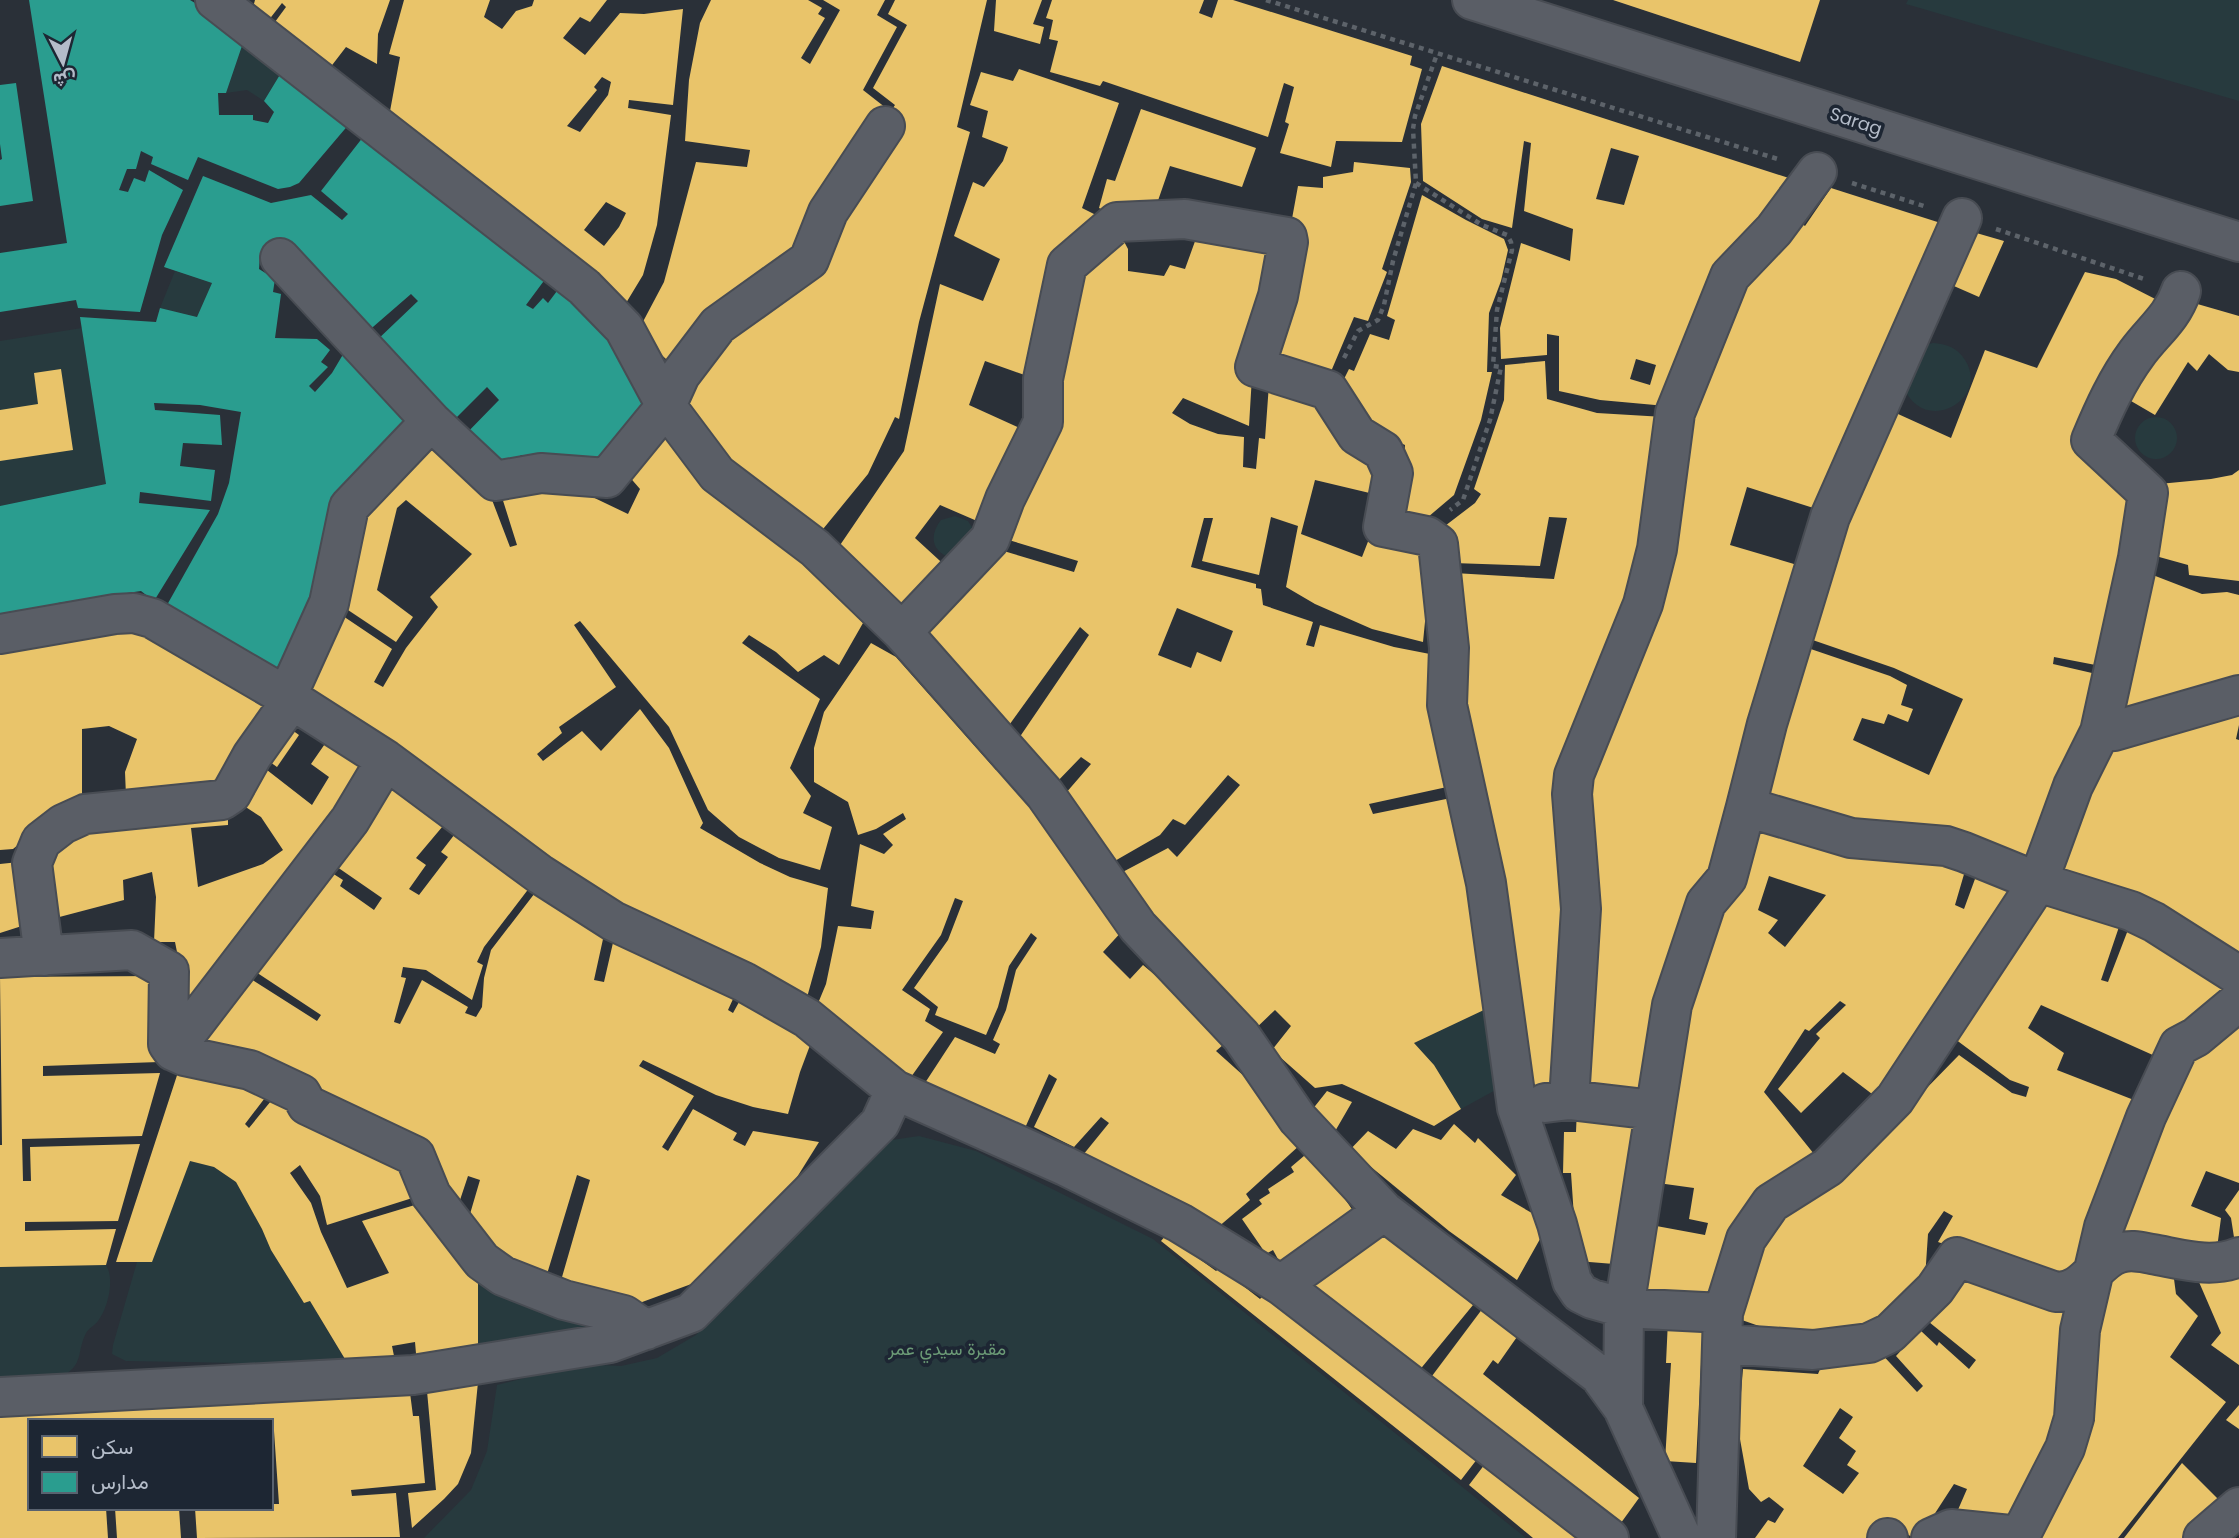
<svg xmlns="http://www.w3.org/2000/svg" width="2239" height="1538" font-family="Poppins,Vazirmatn,sans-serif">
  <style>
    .green { fill: #273a3e }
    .homes { fill: #e9c46a; fill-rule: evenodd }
    .schools { fill: #2a9d8f }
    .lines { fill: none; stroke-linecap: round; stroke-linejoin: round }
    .minor-casing { stroke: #484c53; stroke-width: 42 }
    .path { stroke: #5d636a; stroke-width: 4.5; stroke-dasharray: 5 5; stroke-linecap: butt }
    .minor { stroke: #5a5e66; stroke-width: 38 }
    .labels { text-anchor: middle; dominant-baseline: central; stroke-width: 7; stroke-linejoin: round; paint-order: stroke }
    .street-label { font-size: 18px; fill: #b4bcc9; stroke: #1d2633 }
    .park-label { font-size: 18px; fill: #6b9a76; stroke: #1d2633 }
  </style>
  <rect width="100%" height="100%" fill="#2a3038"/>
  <path class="green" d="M1908 0H2239V101L1906 4Z
    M244 40 284 68 264 101 247 90 226 93Z
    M175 271 212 283 197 317 160 308Z
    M82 328 106 484 0 506V341Z
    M1933 343C1946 344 1957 347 1965 360 1991 400 1921 439 1902 383L1922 346Z
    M2135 438a21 21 0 1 1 42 0a21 21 0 1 1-42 0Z
    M955 516 968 521 975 532 952 558C931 552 929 535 941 520Z
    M1486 1009 1501 1087 1461 1109 1434 1065 1414 1043Z
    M919 1136 976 1151 1153 1239 1526 1538H424L471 1490 487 1451 497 1385 580 1364 621 1366 657 1358 696 1335 885 1141Z
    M190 1161 214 1167 236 1182 262 1229 271 1250 304 1303 310 1301 348 1365 126 1361 112 1354 113 1345 137 1262 152 1261Z
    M106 1265C115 1279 108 1308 98 1321 94 1326 89 1328 86 1333 76 1353 85 1364 60 1378 50 1384 13 1384 0 1385V1267Z
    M478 1270 594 1319 596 1336 478 1352Z"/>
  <path class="homes" d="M255 0H390L378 34 377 64 346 47 326 73 272 26 286 7 282 3 268 21 252 11Z
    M404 0H490L484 17 502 29 516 11 532 6 534 0H607L590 22 580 17 563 38 585 55 620 13 644 14 683 9 673 105 629 100 628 108 671 115 657 225 643 275 623 308 388 122 400 57 389 54ZM602 77 611 82 608 95 580 132 567 126 597 90 594 87ZM606 202 626 213 619 227 604 246 584 230Z
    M711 0H808L822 8 818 14 825 18 801 58 810 64 840 10 823 0H885L877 15 897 27 863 90 886 108 806 250 675 367 637 333 664 282 696 162 747 167 750 150 685 141 689 80 700 23Z
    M895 0H987L957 127 970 132 919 322 899 419 895 417 868 474 819 534 723 464 676 400 771 292 895 105 873 88 907 25 888 14Z
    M996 0H1042L1033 24 1044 27 1040 44 994 31Z
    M1052 0H1204L1199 13 1212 18 1218 0H1233L1412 56 1410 65 1422 69 1402 142 1336 141 1331 167 1280 153 1289 124 1285 122 1294 87 1284 83 1268 137 1103 81 1100 86 1050 72 1058 41 1049 39 1053 20 1046 18Z
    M1613 0H1820L1800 62Z
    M1442 66 1795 180 1666 406 1600 400 1559 391V336L1547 334V355L1501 359 1500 328 1521 243 1570 261 1573 229 1524 211 1531 143 1524 141 1512 228 1482 219 1423 181 1421 124ZM1611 148 1639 156 1624 205 1596 199ZM1636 359 1656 365 1650 385 1630 379Z
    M1019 69 1119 103 1082 208 1108 221 1036 379 985 361 969 405 1026 431 984 524 940 505 915 538 951 571 902 618 834 554 904 451 940 284 983 301 1000 259 954 236 973 182 984 187 1003 161 1008 147 982 137 988 111 970 105 981 72 1013 81Z
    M1141 109 1256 148 1242 187 1170 166 1153 215 1110 213 1099 208 1107 179 1115 181Z
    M1354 162 1410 168 1411 182 1382 269 1387 272 1368 321 1354 317 1327 381 1266 361 1298 186 1323 188V177L1353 172Z
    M1831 188 1950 226 1823 511 1747 487 1730 545 1804 567 1718 878 1705 874 1661 1007 1644 1099 1578 1090 1579 794 1686 412 1739 280 1797 220 1805 226Z
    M1422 195 1466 220 1504 239 1508 250 1501 281 1489 313 1487 372H1492L1481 420 1454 495 1421 523 1395 522 1402 484 1405 445 1359 425 1337 393 1349 369 1354 371 1370 334 1389 340 1395 320 1387 316Z
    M1966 230 2004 241 1979 297 1947 283Z
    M1119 232 1128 249V271L1164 276 1170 265 1185 269 1198 233 1279 252 1252 376 1249 426 1183 398 1172 413 1190 424 1218 434 1244 437 1243 467 1256 469 1259 438 1265 439 1269 384 1324 396 1370 456 1378 495 1315 480 1301 534 1362 557 1369 539 1432 551 1423 642 1372 629 1315 604 1286 587 1298 526 1271 517 1259 575 1202 561 1213 518H1204L1191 567 1256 584V588L1261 589 1263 605 1313 622 1306 645 1314 647 1320 625 1394 647 1435 655 1447 787 1369 804 1373 814 1451 798 1468 870 1486 1009 1414 1043 1434 1065 1461 1109 1434 1126 1342 1084 1315 1088 1272 1050 1291 1026 1275 1010 1253 1031 1117 875 1168 848 1177 857 1240 785 1228 775 1185 825 1173 819 1160 835 1113 862 1059 801 1091 764 1081 757 1053 786 1017 741 1089 635 1080 627 1007 728 919 628 997 549 1074 572 1078 561 1002 538 1075 268ZM1177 608 1233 631 1221 662 1197 652 1191 668 1158 655Z
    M2085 272 2116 279 2167 305 2079 445 2139 500 2106 667 2054 657 2053 664 2105 676 2031 873 1754 803 1799 645 1890 676 1907 685 1901 705 1913 709 1908 722 1888 714 1884 724 1862 718 1853 740 1929 775 1963 699 1894 668 1801 636 1887 409 1951 438 1985 350 2037 368Z
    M2187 301 2239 316V372L2228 370 2209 354 2197 371 2188 362 2155 415 2119 394Z
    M1545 361 1547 399 1597 413 1664 417 1652 547 1567 770 1561 1090 1527 1093 1458 697 1454 573 1554 579 1567 518 1549 517 1540 566 1453 563 1441 529 1475 503 1481 494 1474 489 1504 400 1505 365Z
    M61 369 73 450 0 461V410L38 404 34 373Z
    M666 432 825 581 863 623 839 665 824 655 798 672 776 652 749 635 742 643 820 699 790 768 811 796 803 813 832 827 820 870 779 858 739 837 708 810 669 727 580 621 574 625 616 687 559 727 562 733 537 754 543 761 582 731 601 751 640 709 669 748 703 823 700 828 760 863 790 877 828 888 821 947 806 1001 652 928 298 693 337 612 392 649 374 682 383 687 406 648 438 607 430 597 472 554 406 500 397 508 377 590 413 617 396 642 339 604 356 512 429 437 489 492 510 547 517 545 500 491 582 492 628 514 640 489 627 474Z
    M2239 470V581L2189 575 2188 565 2152 555 2159 484 2211 479 2232 475Z
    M2145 572 2202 594 2227 592 2239 595V688L2115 723Z
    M137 629 280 702 229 785 126 796 125 772 137 739 109 726 82 729V805L52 817 13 849 0 850V649Z
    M871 643 896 657 996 770 1000 766 1124 929 1103 952 1130 979 1143 965 1194 1008 1224 1044 1216 1051 1264 1094 1301 1144 1246 1194 1250 1200 1217 1228 1083 1155 1109 1123 1101 1117 1074 1147 1034 1127 1057 1079 1049 1074 1025 1128 923 1086 955 1037 995 1054 1000 1044 993 1040 1006 1010 1016 970 1037 938 1031 933 1009 966 998 1007 986 1035 935 1015 938 1007 914 988 948 940 963 901 955 898 941 935 902 990 930 1009 925 1021 943 1032 911 1077 864 1050 814 1013 826 984 838 926 871 929 874 911 851 906 860 844 884 854 893 845 883 834 906 819 903 813 876 829 858 835 848 802 814 782V748L824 712Z
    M2239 701V725L2236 739 2239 740V968L2052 867 2110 740Z
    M285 725 299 735 277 767 263 757Z
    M329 738 374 766 184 1031 180 967 175 942H154L156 897 152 872 123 880 124 900 48 920 40 866 86 823 228 806V825L191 828 198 887 263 864 283 850 261 817 235 800 258 763 312 805 329 777 311 764Z
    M383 773 448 820 416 858 426 865 409 889 419 895 448 857 441 852 458 830 533 883 484 947 477 962 483 965 472 1000 426 970 403 967 401 977 406 978 394 1022 400 1024 422 980 468 1007 465 1013 476 1017 482 1007 484 978 491 950 538 889 605 930 594 980 604 982 615 934 738 988 728 1010 733 1013 744 993 815 1032 800 1072 788 1114 753 1107 716 1095 643 1060 639 1066 694 1096 662 1147 668 1151 693 1109 737 1133 733 1140 745 1146 753 1131 819 1142 774 1214 705 1279 634 1305 558 1291 590 1180 577 1175 544 1284 461 1223 470 1214 480 1180 468 1176 455 1215 435 1186 187 1050 243 974 317 1021 321 1015 247 966 321 866 343 880 340 886 374 910 382 898 327 860Z
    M1758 818 1967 864 1955 905 1964 909 1979 868 2023 884 1876 1097 1843 1072 1801 1113 1778 1089 1820 1038 1816 1034 1846 1005 1840 1001 1809 1031 1805 1029 1764 1092 1814 1154 1738 1216 1715 1288 1692 1300 1648 1289 1640 1279 1651 1225 1705 1235 1708 1223 1689 1219 1694 1188 1658 1183 1660 1149 1713 909ZM1769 876 1826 895 1785 947 1768 933 1778 920 1758 910Z
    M19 862 28 924 0 933V864Z
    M2039 896 2122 918 2101 980 2108 982 2131 922 2239 987 2164 1060 2041 1005 2028 1028 2064 1053 2057 1070 2139 1102 2090 1261 2060 1285 1938 1242 1953 1216 1944 1211 1928 1234 1925 1279 1883 1323 1850 1337 1759 1330V1326L1739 1319 1749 1267 1777 1210 1834 1183 1959 1055 2012 1093 2026 1097 2029 1087 2010 1080 1955 1039Z
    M159 976V1062L43 1066V1076L160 1073 142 1136 22 1139 23 1181H31L30 1147 140 1144 118 1221 25 1222V1231L116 1229 106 1265 0 1267V1145H2L0 977Z
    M2239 1014V1183L2206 1171 2191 1206 2221 1218 2216 1256 2108 1240 2187 1051Z
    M182 1060 274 1086 245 1124 249 1128 280 1090 410 1161 425 1194 327 1225 320 1196 300 1165 290 1173 311 1203 321 1232 347 1288 389 1273 362 1221 428 1201 478 1270V1352L417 1365 415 1342 392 1346 396 1366 351 1369 310 1301 304 1303 271 1250 262 1229 236 1182 214 1167 190 1161 152 1262H116Z
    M1327 1091 1352 1102 1330 1140 1308 1115Z
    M1577 1108 1642 1113 1614 1264 1577 1261 1571 1173H1563L1564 1132H1576Z
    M1454 1124 1475 1143 1478 1138 1516 1175 1501 1195 1549 1223 1517 1280 1449 1231 1365 1162 1360 1168 1344 1156 1368 1131 1396 1149 1413 1129 1441 1140Z
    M1311 1150 1358 1218 1284 1270 1273 1250 1266 1254 1242 1219 1262 1204 1259 1200 1270 1193 1268 1189 1294 1172 1291 1167Z
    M2239 1190V1249L2236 1250 2231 1218 2225 1210Z
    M1379 1226 1473 1305 1418 1372 1301 1283Z
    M1166 1235 1216 1271 1220 1268 1260 1299 1264 1295 1481 1454 1461 1480 1161 1241Z
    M2172 1264 2176 1294 2198 1316 2170 1357 2226 1402 2118 1538H2034L2095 1420 2082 1412 2112 1267Z
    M2239 1265V1365L2211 1345 2221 1333 2199 1282Z
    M1963 1269 2076 1307 2068 1386 2015 1527 1954 1519 1967 1489 1954 1484 1919 1538H1914L1887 1523 1873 1538H1755L1768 1520 1775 1523 1784 1509 1769 1497 1761 1502 1749 1489 1738 1428 1743 1369 1818 1374 1823 1362 1877 1349 1917 1392 1923 1386 1896 1356 1920 1330 1937 1346 1939 1342 1969 1369 1976 1360 1929 1322ZM1840 1408 1853 1417 1839 1438 1856 1451 1847 1465 1859 1473 1843 1494 1803 1466Z
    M1486 1304 1519 1334 1498 1364 1493 1360 1483 1374 1639 1498 1618 1527 1527 1456 1432 1376Z
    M1668 1320 1710 1323 1707 1365H1701L1696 1463 1665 1461 1671 1363H1666Z
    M479 1372 471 1453 458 1484 444 1499 412 1528 408 1493 436 1490 426 1380Z
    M409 1385 413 1416H419L425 1483 351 1490 352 1496 396 1493 400 1537 197 1538 195 1508H271V1504H279L274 1431 271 1432V1421H30V1508H106L108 1538H0V1410Z
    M2239 1405V1429L2226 1420Z
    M1488 1460 1584 1538H1533L1469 1485Z
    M2182 1463 2221 1502 2191 1538H2124Z
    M115 1508H179L181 1538H117Z"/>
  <path class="schools" d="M29 0H190L210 12 244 40 226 93H218L219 115H253V120L268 123 274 112 264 101 284 68 350 123 299 183 290 187 278 189 198 157 188 180 151 164 153 157 141 151 136 169H127L119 190 128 192 134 178 145 182 149 170 183 190 162 235 140 312 78 308 76 300 0 312V253L67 243Z
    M16 83 33 201 0 206V160L2 159 0 144V85Z
    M367 132 549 274 526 305 533 309 543 298 548 303 563 283 583 301 653 405 596 467 521 455 510 468 460 440 499 400 487 387 452 422 375 342 418 301 411 294 366 333 282 240 260 255 259 269 275 279 273 292 281 294 275 338 317 339 330 350 321 362 328 367 309 386 315 392 332 373 348 346 417 422 340 503 284 682 167 605 218 514 229 483 241 412 200 405 154 403 155 410 220 415 222 445 183 443 180 466 215 470 211 501 140 492 139 503 210 510 154 601 141 591 58 603V608L0 620V506L106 484 80 317 156 322 160 308 197 317 212 283 164 267 203 176 271 203 311 195 342 220 348 214 321 191Z"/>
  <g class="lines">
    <g class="minor-casing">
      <path id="minor" d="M215 0 584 287 624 328 666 406 717 474 815 548 902 632 1045 794 1138 927 1241 1036 1298 1119 1384 1211 1599 1375 1623 1408 1682 1538
        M1472 0 2239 242
        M280 258 431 421 495 481 541 473 607 478 666 406 680 375 718 325 809 260 828 212 885 126
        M902 632 990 539 1005 499 1043 422V379L1067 265 1117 222 1185 219 1287 237 1288 242 1278 296 1255 367 1328 390 1357 435 1383 451 1393 473 1383 527 1427 536 1438 544 1449 648 1447 705 1486 883 1517 1108 1557 1224 1572 1281 1580 1293 1592 1299 1624 1308 1723 1313
        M0 634 115 614 134 613 152 618 289 698 386 760 541 875 613 921 744 982 807 1018 895 1090 1065 1166 1180 1223 1281 1285 1609 1538
        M2100 732 2114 731 2239 695
        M1746 807 1767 724 1830 517 1962 218
        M44 956 32 863 41 841 63 824 85 814 222 800 231 794 252 756 286 708 291 687 329 603 349 507 431 421
        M0 958 132 950 169 971 168 1044 173 1051 184 1056 250 1070 301 1094 307 1105 415 1156 431 1195 482 1261 503 1276 564 1300 624 1315 646 1330
        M173 1051 350 820 386 760
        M1569 1100 1581 909 1572 794 1574 775 1643 604 1657 549 1675 413 1730 276 1774 230 1817 172
        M1545 1103 1569 1100 1654 1110
        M1281 1285 1384 1211
        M1723 1344 1813 1350 1869 1343 1890 1333 1935 1289 1957 1257 2056 1292C2086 1293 2096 1259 2120 1253 2131 1249 2141 1252 2152 1254 2181 1259 2211 1269 2239 1257
        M0 1397 413 1375 610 1343 691 1313 880 1123 895 1090
        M1623 1408 1624 1308 1672 1005 1706 903 1727 878 1746 807 1851 838 1946 846 1964 852 2038 882 2131 911 2154 922 2239 976
        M1716 1538 1723 1313 1746 1239 1771 1203 1828 1167 1895 1099 2038 882 2073 786 2100 732 2138 558 2148 493 2091 440C2104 409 2117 380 2137 353 2153 331 2172 318 2181 291
        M1887 1538H1888
        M1931 1538 1951 1529 2020 1536 2065 1448 2074 1418 2080 1330 2104 1227 2146 1117 2179 1046 2196 1037 2239 1001
        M2203 1538 2239 1507"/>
    </g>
    <path class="path" d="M1266 0 1781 160
      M1416 183 1482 225 1507 235 1511 242 1512 250 1497 310 1493 366 1501 367 1490 420 1463 500 1450 510
      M1852 183 1927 207
      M1996 229 2147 280
      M1344 358 1358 331 1378 320 1384 305 1393 261 1416 183 1413 129 1415 116 1437 54"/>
    <use href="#minor" class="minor"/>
  </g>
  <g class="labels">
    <g class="street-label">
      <text transform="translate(1856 121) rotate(18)">Sarag</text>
    </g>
    <g class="park-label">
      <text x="947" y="1348">مقبرة سيدي عمر</text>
    </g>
  </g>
  <rect x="28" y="1419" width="245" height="91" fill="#1d2633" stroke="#59626f" stroke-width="2"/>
  <rect x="42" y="1436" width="35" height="21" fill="#e9c46a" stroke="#59626f" stroke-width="2"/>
  <text x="91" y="1454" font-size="21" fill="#b4bcc9">سكن</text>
  <rect x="42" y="1472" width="35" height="21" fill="#2a9d8f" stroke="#59626f" stroke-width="2"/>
  <text x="91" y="1489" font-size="21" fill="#b4bcc9">مدارس</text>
  <g transform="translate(63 63) rotate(174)" stroke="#1d2633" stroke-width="5" paint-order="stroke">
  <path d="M0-5L12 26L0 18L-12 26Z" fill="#b4bcc9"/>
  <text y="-10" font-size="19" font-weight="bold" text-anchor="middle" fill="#b4bcc9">ش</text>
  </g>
</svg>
